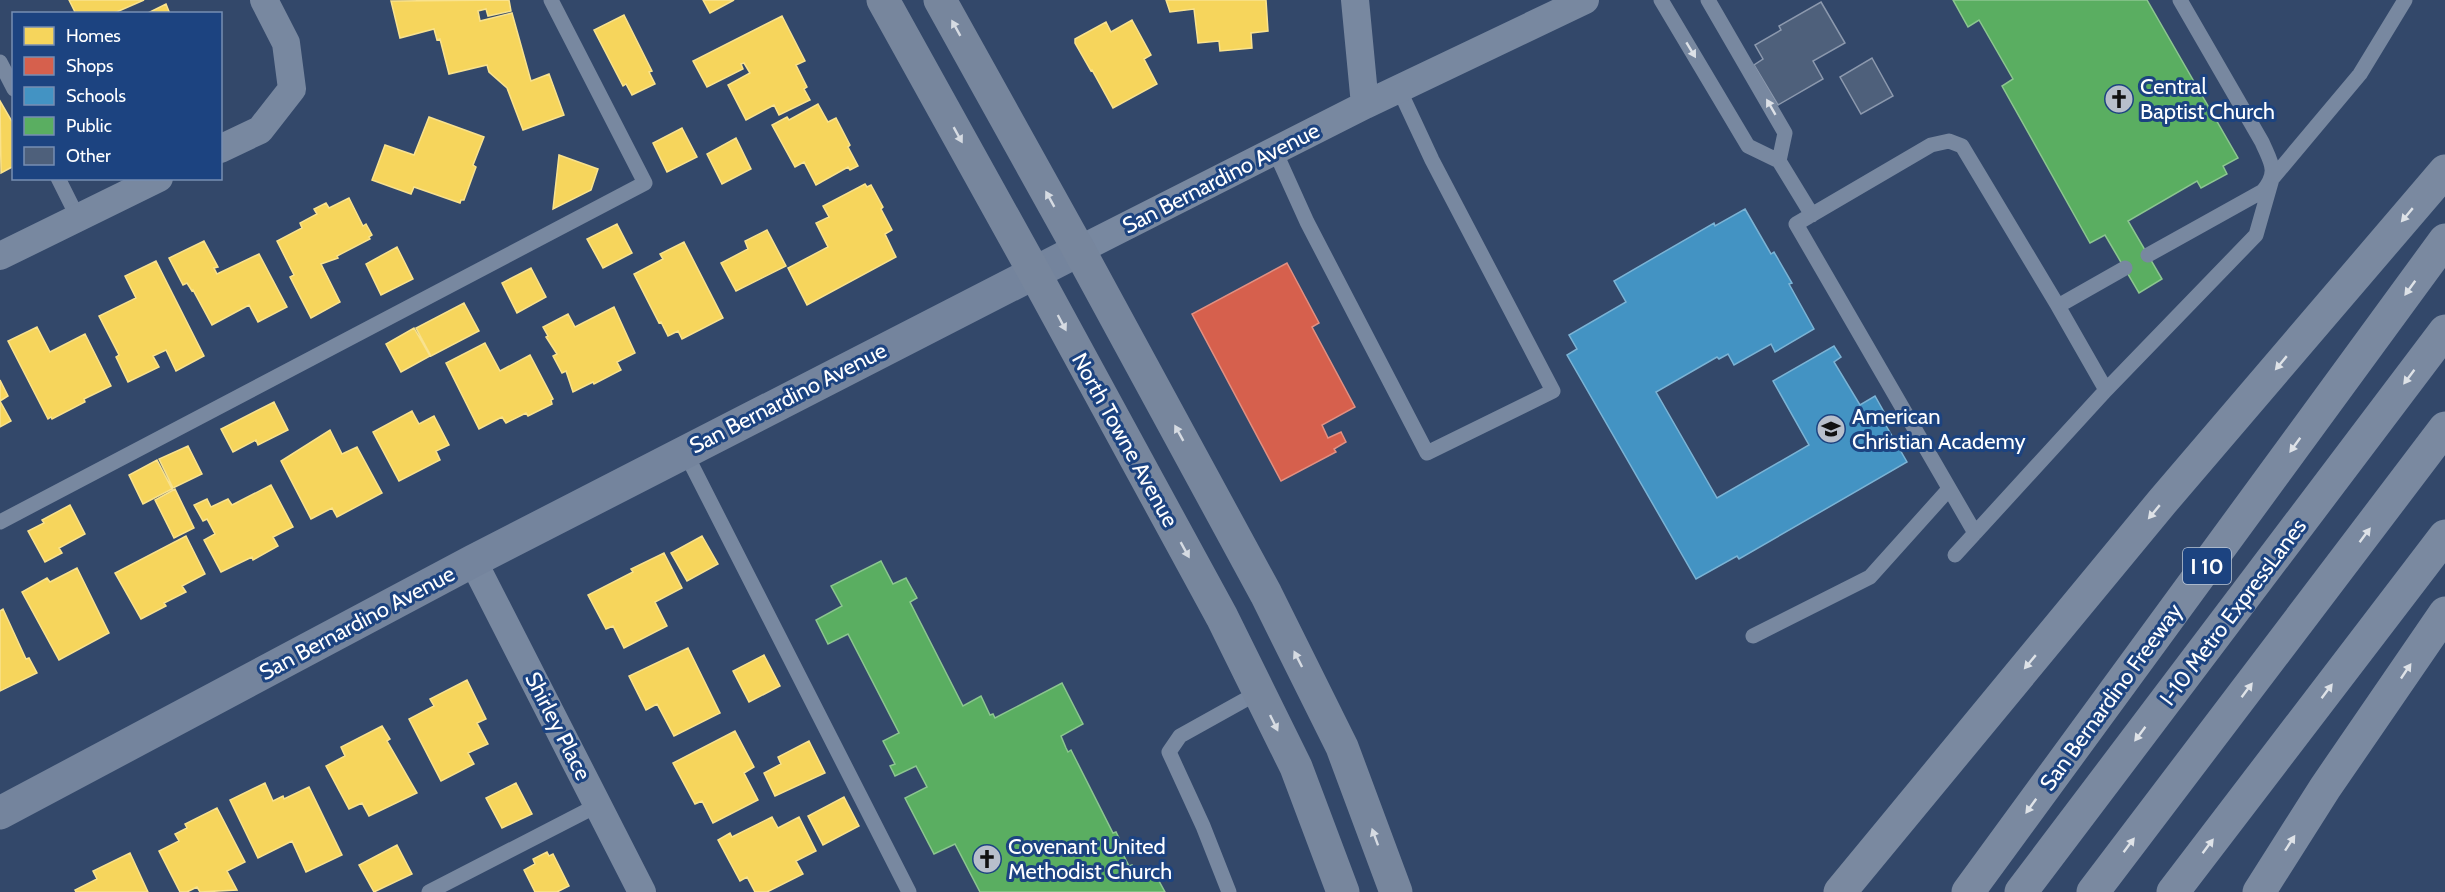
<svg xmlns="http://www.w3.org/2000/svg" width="2445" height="892" font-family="Cabin,sans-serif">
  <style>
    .homes { fill: #f6d55c; stroke: #f9e28d; stroke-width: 1.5 }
    .shops { fill: #d6604d; stroke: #e29082; stroke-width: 1.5 }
    .schools { fill: #4393c3; stroke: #7bb3d5; stroke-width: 1.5 }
    .public { fill: #5aae61; stroke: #8cc690; stroke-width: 1.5 }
    .building { fill: #4e607b; stroke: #8c99ae; stroke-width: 1.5 }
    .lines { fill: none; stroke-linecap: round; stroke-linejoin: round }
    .service { stroke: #7888a0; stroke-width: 15 }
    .minor { stroke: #7888a0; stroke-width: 28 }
    .secondary { stroke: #74849d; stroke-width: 33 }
    .primary { stroke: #77869d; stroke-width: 33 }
    .motorway { stroke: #7a89a0; stroke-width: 33 }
    .oneway { fill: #d6dbe2 }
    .oneway2 { fill: #dde1e7 }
    .oneway3 { fill: #dee2e7 }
    .labels { text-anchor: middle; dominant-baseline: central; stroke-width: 6; stroke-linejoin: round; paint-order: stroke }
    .shield { fill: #1c4380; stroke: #bbc7d9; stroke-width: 1.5 }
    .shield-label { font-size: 21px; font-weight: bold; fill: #fff }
    .poi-label { font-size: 22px; fill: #fff; stroke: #1c4380; text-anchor: start }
    .street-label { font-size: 22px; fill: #fff; stroke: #1c4380 }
  </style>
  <rect width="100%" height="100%" fill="#33486a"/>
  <path class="homes" d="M69 0H144L112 14H76Z
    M509 0 511 11 488 16 486 9 478 11 480 21 512 13 531 81 549 74 564 115 523 130 507 88 489 72 487 65 449 74 440 39 437 40 434 29 400 38 391 1Z
    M703 0H734L710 13Z
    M1166 0H1266L1268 31 1251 33 1252 48 1220 51 1219 41 1198 43 1194 9 1170 12Z
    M166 4 170 14H146Z
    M624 15 652 71 649 72 655 84 632 95 626 84 623 86 594 30Z
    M782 16 805 61 796 65 807 87 804 89 810 100 779 115 774 105 746 120 728 85 750 73 744 63 741 64 743 69 707 87 693 61Z
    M1132 20 1151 55 1144 59 1157 84 1113 108 1092 70 1091 71 1075 43V39L1106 22 1111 32Z
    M0 101 14 125V166L1 173Z
    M818 104 828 122 836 118 850 145 848 147 858 166 850 170 848 167 816 185 804 162 795 167 772 125 787 117 789 120Z
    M429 117 484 137 473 165 476 167 464 200H461L460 203 414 187 411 194 372 180 385 145 414 155Z
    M682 128 697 157 667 172 653 143Z
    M736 138 751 169 722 184 707 154Z
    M559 155 598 169 591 190 553 209Z
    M865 184 867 187 871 185 883 207 881 209 892 230 885 234 896 257 807 305 788 268 828 247 816 223 829 217 823 206Z
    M349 198 363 226 366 224 372 235 369 237 370 239 337 256 338 258 321 264 340 302 311 318 290 277 294 275 277 241 302 228 300 223 317 214 314 209 326 203 329 208Z
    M617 224 632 253 603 268 587 239Z
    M767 230 786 266 736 291 721 263 748 249 745 241Z
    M204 241 218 267 214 268 217 274 259 254 287 307 258 322 249 305 212 325 193 290 192 291 187 283 183 285 169 258Z
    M684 242 723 318 682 339 678 331 668 336 661 322 659 323 634 274 663 259 660 254Z
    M397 247 413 279 381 295 366 264Z
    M156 261 204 356 176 371 166 350 153 356 159 367 128 382 116 357 119 355 99 316 136 298 125 276Z
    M531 268 546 297 517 313 502 283Z
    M464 303 479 331 431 356 416 328Z
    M614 307 635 353 617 362 621 370 594 384 593 382 573 392 566 371 562 373 553 356 557 354 546 337 548 336 543 327 568 314 575 327Z
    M37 327 50 352 85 334 111 386 84 399 85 402 52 419 51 417 48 419 8 341Z
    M414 328 430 356 401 372 386 344Z
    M485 343 500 371 530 355 553 399 551 400 552 404 528 416 526 413 506 423 502 417 479 429 446 363Z
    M0 380 8 396 0 401 11 421 0 427Z
    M274 402 288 430 258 445 256 440 233 452 221 429Z
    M412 411 419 424 434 416 449 445 436 451 440 460 399 481 373 432Z
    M330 430 342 454 357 447 382 493 337 517 332 508 311 519 281 461Z
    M188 446 202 474 173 488 159 459Z
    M157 460 172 489 143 504 129 475Z
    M271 485 293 527 273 537 278 546 253 560 252 557 221 572 204 540 215 534 207 519 203 521 194 505 207 499 211 507 228 499 232 505Z
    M175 489 194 528 174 538 155 500Z
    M70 505 85 534 59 548 62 553 45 562 28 531 44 523 42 520Z
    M186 536 205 574 182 586 186 592 164 603 166 606 141 619 115 573Z
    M702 536 718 564 687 581 671 553Z
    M664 553 682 588 655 602 667 626 624 648 613 626 606 629 588 595 633 572 631 569Z
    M77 568 109 633 59 660 22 592 47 578 50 582Z
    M3 609 26 659 29 658 37 673 0 691V611Z
    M688 648 720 713 674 736 657 704 646 710 629 676Z
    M764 655 780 686 749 702 733 671Z
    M467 680 486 719 477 723 488 744 468 753 474 764 441 781 409 719 434 706 430 699Z
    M382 726 390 739 387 741 417 793 369 816 362 803 349 809 326 766 345 756 341 747Z
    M735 731 754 767 744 773 758 800 713 823 702 801 695 804 673 763Z
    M809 741 825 773 775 796 764 773 781 764 778 757Z
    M265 783 273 801 283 796 284 799 309 787 342 855 306 872 292 841 258 858 230 800Z
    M516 783 532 814 502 828 486 798Z
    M844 797 859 826 823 845 808 816Z
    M217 808 245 862 227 871 237 890 200 892 197 887 187 892H180L159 851 179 841 175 834 187 828 185 824Z
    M772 817 778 828 799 817 816 851 796 861 803 874 767 892H755L747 877 740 881 718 840 730 833 732 837Z
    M397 845 412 874 374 892 359 865Z
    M547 852 549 856 553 854 569 886 557 892H535L524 870 535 864 533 859Z
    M130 853 148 892H76L75 890 97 879 93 871Z"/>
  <path class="shops" d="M1287 263 1319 323 1312 327 1355 407 1322 425 1328 438 1341 432 1346 442 1334 449 1336 452 1281 481 1192 314Z"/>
  <path class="schools" d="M1745 209 1771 254 1774 252 1792 283 1789 284 1814 329 1775 352 1771 344 1734 365 1728 354 1719 359 1717 357 1656 392 1717 498 1809 445 1773 381 1834 346 1841 357 1834 362 1860 405 1875 396 1888 419 1884 422 1907 462 1739 559 1737 556 1696 579 1567 355 1577 349 1569 335 1626 302 1614 281 1714 223 1715 226Z"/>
  <path class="public" d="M1953 0H2147L2238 158 2223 166 2227 174 2201 188 2197 181 2128 221 2162 279 2139 293 2105 235 2090 243 2002 86 2013 79 1979 20 1968 27Z
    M881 561 893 584 906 578 917 598 910 602 963 706 981 696 990 715 993 714 995 718 1062 683 1083 724 1061 736 1066 748 1068 752 1071 750 1113 833 1116 832 1119 838 1116 840 1129 866 1132 865 1135 870 1132 872 1135 879 1153 870 1165 892H980L955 844 934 854 905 798 927 787 916 766 895 776 890 766 895 764 883 741 899 733 848 634 828 644 816 620 842 606 831 586Z"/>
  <path class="building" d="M1821 2 1845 43 1813 61 1823 79 1778 105 1754 65 1763 59 1755 45 1781 30 1779 26Z
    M1872 58 1893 96 1861 114 1840 77Z"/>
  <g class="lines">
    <path class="service" d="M1661 0 1748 146 1779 161 1812 215
      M1708 0 1785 133 1779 161
      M0 62 14 89
      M1275 151 1307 222 1427 453 1553 391 1432 160 1399 89
      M58 178 78 218
      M2148 255 2263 191C2279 171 2271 163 2262 142L2180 0
      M2106 390 2256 235 2272 179 2360 74 2405 0
      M685 452 909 892
      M0 522 645 183 551 0
      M1975 533 1796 224 1931 145 1949 141 1962 146 2058 306
      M1955 555 2106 390 2058 306 2125 268
      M1753 636 1870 577 1949 489
      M429 892 598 805
      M1229 892 1203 826 1169 752 1180 736 1259 692"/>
    <path class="minor" d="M1355 0 1365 105
      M220 149 260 130 292 89 286 43 264 0
      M1079 250 1365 105 1585 0
      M0 256 159 178
      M473 561 642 892"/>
    <path class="secondary" d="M0 813 473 561 1079 250"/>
    <path class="primary" d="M883 0 1034 272 1222 617 1296 767 1343 892
      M940 0 1079 250 1266 594 1342 747 1396 892"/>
    <path class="motorway" d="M1840 892 2162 502 2445 171
      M1968 892 2445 240
      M2021 892 2445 331
      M2093 892 2445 428
      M2173 892 2445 536
      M2259 892 2325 788 2445 613"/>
  </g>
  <defs><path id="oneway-solid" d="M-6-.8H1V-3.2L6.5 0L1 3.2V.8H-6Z" transform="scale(1.5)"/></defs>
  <g class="oneway">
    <use href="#oneway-solid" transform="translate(956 28) rotate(-119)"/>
    <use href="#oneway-solid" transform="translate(958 135) rotate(61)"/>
    <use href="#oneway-solid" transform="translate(1050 199) rotate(-119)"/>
    <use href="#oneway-solid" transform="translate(1062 323) rotate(62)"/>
    <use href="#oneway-solid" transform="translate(1179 433) rotate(-119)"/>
    <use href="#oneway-solid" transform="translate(1185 550) rotate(61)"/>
    <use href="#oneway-solid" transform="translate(1298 659) rotate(-117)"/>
    <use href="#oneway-solid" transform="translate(1274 723) rotate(64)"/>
    <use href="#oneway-solid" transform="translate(1375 837) rotate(-110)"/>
  </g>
  <g class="oneway2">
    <use href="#oneway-solid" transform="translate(1691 50) rotate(59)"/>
    <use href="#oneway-solid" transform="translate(1771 107) rotate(-120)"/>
  </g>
  <g class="oneway3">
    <use href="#oneway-solid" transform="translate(2407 215) rotate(130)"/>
    <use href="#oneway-solid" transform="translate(2410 288) rotate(126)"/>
    <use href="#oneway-solid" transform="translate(2281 363) rotate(130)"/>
    <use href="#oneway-solid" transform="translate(2409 377) rotate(127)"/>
    <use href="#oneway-solid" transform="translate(2295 445) rotate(126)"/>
    <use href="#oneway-solid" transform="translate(2154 512) rotate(130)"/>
    <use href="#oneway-solid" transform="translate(2365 535) rotate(-53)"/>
    <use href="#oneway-solid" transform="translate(2030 662) rotate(130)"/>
    <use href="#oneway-solid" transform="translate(2406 671) rotate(-56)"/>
    <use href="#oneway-solid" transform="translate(2247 690) rotate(-53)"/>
    <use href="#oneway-solid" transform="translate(2327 691) rotate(-53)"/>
    <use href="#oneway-solid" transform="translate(2140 734) rotate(127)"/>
    <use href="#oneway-solid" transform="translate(2031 806) rotate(126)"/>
    <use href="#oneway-solid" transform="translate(2290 843) rotate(-57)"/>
    <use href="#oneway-solid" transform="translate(2129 845) rotate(-53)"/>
    <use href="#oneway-solid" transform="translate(2208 846) rotate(-53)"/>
  </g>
  <defs>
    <g id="church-disc" transform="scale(1.5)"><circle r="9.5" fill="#b8bfcb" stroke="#1c4380"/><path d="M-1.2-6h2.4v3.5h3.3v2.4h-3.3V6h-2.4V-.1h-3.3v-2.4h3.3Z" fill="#111"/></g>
    <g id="school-disc" transform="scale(1.5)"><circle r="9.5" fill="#b8bfcb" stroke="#1c4380"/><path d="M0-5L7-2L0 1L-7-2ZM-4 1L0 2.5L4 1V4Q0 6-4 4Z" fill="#111"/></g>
  </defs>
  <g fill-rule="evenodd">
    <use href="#church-disc" x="2119" y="99"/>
    <use href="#school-disc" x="1831" y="429"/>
    <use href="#church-disc" x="987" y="859"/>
  </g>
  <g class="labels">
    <rect class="shield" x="2183" y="548" width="48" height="36" rx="4.5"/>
    <g class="shield-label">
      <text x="2207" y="566">I 10</text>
    </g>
    <g class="poi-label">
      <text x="2140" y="86">Central<tspan x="2140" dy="25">Baptist Church</tspan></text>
      <text x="1852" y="416">American<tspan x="1852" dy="25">Christian Academy</tspan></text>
      <text x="1008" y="846">Covenant United<tspan x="1008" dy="25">Methodist Church</tspan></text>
    </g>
    <g class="street-label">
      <text transform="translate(1221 178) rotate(-27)">San Bernardino Avenue</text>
      <text transform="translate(788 398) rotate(-27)">San Bernardino Avenue</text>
      <text transform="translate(1125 440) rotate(61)">North Towne Avenue</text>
      <text transform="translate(2233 612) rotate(-53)">I-10 Metro ExpressLanes</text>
      <text transform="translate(357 623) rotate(-28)">San Bernardino Avenue</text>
      <text transform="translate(2111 697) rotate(-54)">San Bernardino Freeway</text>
      <text transform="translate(558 726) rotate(63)">Shirley Place</text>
    </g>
  </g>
  <rect x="12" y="12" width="210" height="168" fill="#1c4380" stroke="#778eb3" stroke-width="1.5"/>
  <rect x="24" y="27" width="30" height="18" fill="#f6d55c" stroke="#778eb3" stroke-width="1.5"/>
  <text x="66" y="42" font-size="18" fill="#ffffff">Homes</text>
  <rect x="24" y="57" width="30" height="18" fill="#d6604d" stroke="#778eb3" stroke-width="1.5"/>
  <text x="66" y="72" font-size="18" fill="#ffffff">Shops</text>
  <rect x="24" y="87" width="30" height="18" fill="#4393c3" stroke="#778eb3" stroke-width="1.5"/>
  <text x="66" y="102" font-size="18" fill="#ffffff">Schools</text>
  <rect x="24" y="117" width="30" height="18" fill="#5aae61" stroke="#778eb3" stroke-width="1.5"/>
  <text x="66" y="132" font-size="18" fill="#ffffff">Public</text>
  <rect x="24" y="147" width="30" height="18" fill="#4e607b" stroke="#778eb3" stroke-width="1.5"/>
  <text x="66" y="162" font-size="18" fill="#ffffff">Other</text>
</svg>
